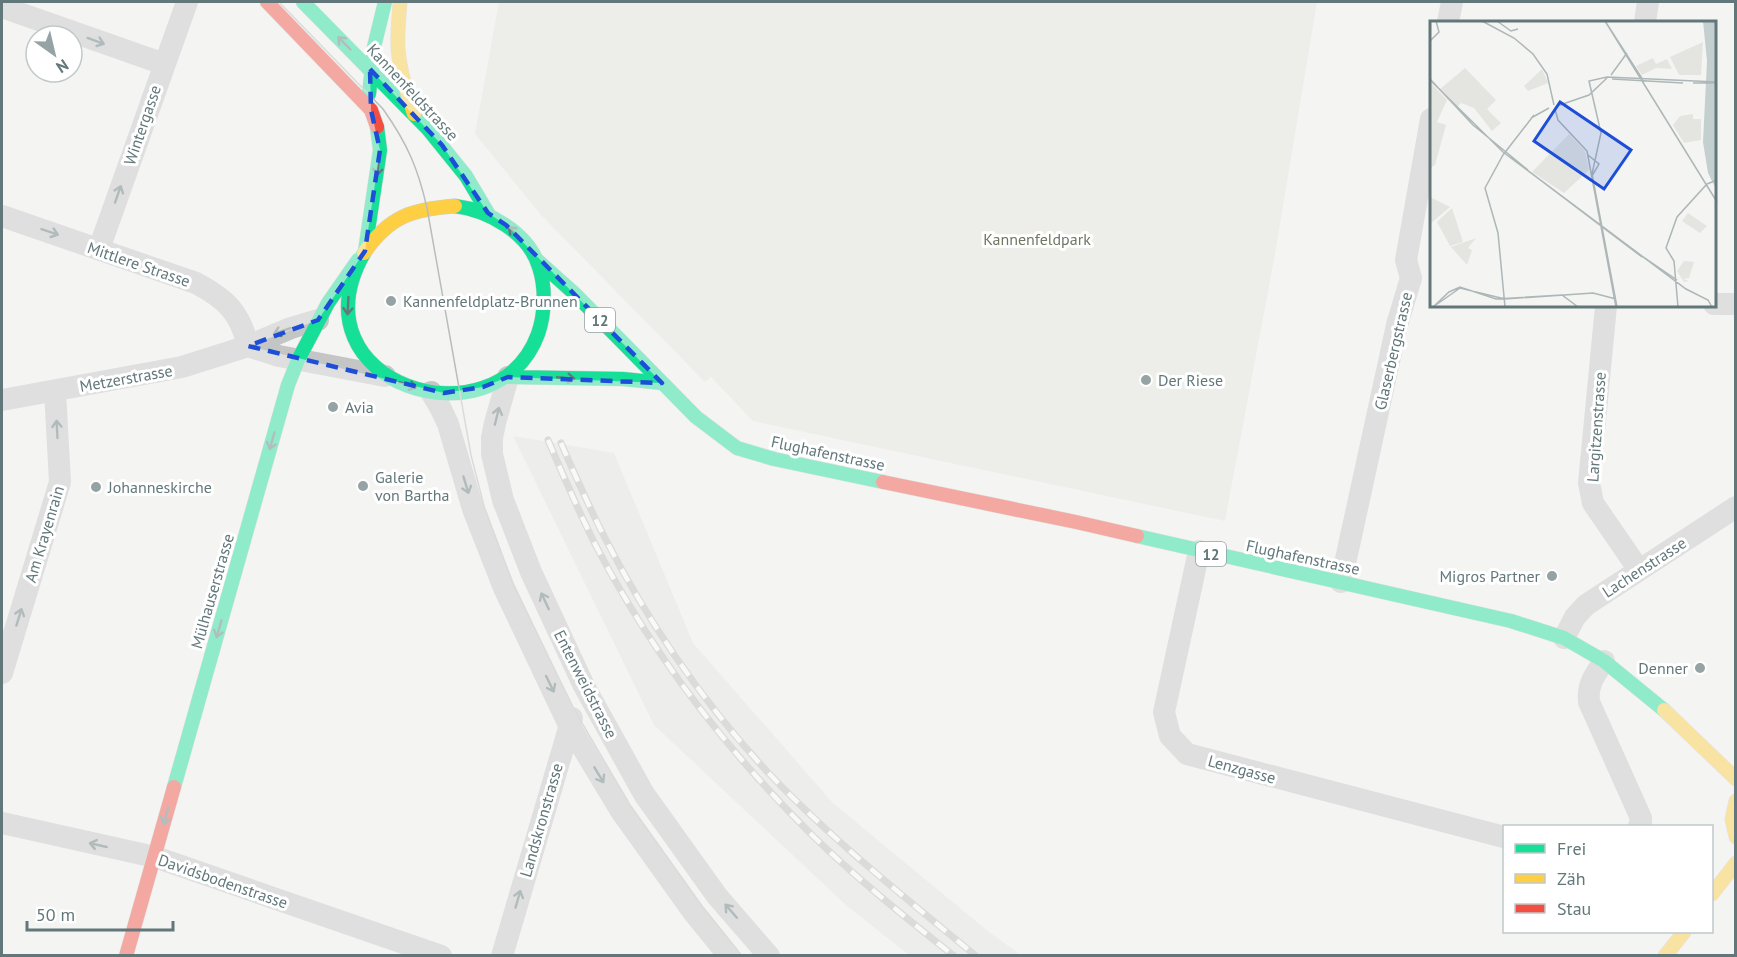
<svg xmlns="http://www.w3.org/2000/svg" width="1737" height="957" font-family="'PT Sans',sans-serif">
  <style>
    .built { fill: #e4e5e4 }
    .green { fill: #e4e5e0 }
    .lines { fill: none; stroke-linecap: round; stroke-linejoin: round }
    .fast-casing { stroke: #ced0d0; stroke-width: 15 }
    .slow-casing { stroke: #ced0d0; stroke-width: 15 }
    .jam-casing { stroke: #ced0d0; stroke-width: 15 }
    .street { stroke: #c4c6c6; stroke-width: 22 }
    .fast { stroke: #16e098; stroke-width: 14 }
    .slow { stroke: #ffcf43; stroke-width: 14 }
    .jam { stroke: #f24e42; stroke-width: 14 }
    .tram { stroke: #babdbd; stroke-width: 1.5 }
    .rail-casing { stroke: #babdbd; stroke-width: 7 }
    .rail { stroke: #fff; stroke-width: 4.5; stroke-dasharray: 14; stroke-linecap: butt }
    .oneway { stroke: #62777a }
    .oneway2 { stroke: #5e7c7c }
    .marked { fill: none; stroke: #1d4ed8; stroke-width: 4.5; stroke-dasharray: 12 8; stroke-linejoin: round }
    .poi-dot { fill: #95a3a4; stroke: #fff; stroke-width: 2 }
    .labels { text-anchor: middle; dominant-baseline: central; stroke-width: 6; stroke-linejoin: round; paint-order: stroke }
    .shield { fill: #fff; stroke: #91a0a2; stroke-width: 1.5 }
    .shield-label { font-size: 15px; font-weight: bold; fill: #62777a }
    .street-label { font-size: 16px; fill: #62777a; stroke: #fff }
    .park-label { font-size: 16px; fill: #6e7865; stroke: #fff }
    .poi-label { font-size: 16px; fill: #62777a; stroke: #fff; text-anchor: start }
    .inset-road { fill: none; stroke: #adb7b8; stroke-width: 1.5 }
    .view { fill: #1d4ed8; fill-opacity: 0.15; stroke: #1d4ed8; stroke-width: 3 }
    .inset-edge { fill: none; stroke: #62777a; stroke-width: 3 }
  </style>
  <rect width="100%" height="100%" fill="#f4f4f3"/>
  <path class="built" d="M513 436 614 453 693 643 833 803 989 932 1021 955H909L847 906 654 725Z"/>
  <path class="green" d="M499 2H1317L1275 254 1225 521 753 421 711 377 705 382 542 216 475 134Z"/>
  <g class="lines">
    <g class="fast-casing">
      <path id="fast" d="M303 2 428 129 466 176 488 213
        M369 94 374 47 385 2
        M365 251 380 150 377 127
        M364 253C290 385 496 448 538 334 545 314 546 288 539 267 529 233 488 210 455 206
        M536 259 575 294 696 417 737 448 774 459 883 482
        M508 377 623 379 662 383
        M1137 536 1511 621 1564 638 1604 661 1664 710
        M174 787 288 385 298 360 328 303 358 260"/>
    </g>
    <g class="slow-casing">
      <path id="slow" d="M400 2C399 18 397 34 398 49 400 72 407 93 414 114
        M364 253C389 216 413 209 455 206
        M1664 710 1736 779
        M1736 801 1732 819 1736 837
        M1712 894 1736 863
        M1665 956 1684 932"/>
    </g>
    <g class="jam-casing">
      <path id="jam" d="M267 2 371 110 377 127
        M883 482 1076 522 1137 536
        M126 956 174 787"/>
    </g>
    <path class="street" d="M2 7 164 64
      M1448 22 1452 2
      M1645 22 1648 2
      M2 216 196 283C226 299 240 312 248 346
      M99 249 187 2
      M1714 304H1736
      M1606 306 1589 483 1593 503 1639 570
      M248 346 279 356 385 376
      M508 377 495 423 492 438V454L503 500 531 572 584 686 644 794 717 896 769 956
      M431 392 440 407 448 424 473 509 504 588 569 725 621 811 694 913 729 956
      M2 400 182 367 248 346 291 328 318 320
      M1199 551 1164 712 1170 736 1187 754 1504 837
      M1341 582 1397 325 1411 278 1406 260 1431 119
      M1564 638 1575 617 1586 605 1736 507
      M1604 661C1595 675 1587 684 1589 702L1641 818V824L1639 826
      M2 673 60 482 55 391
      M2 823 155 857 441 956
      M502 956 572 718"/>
    <use href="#fast" class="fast"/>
    <use href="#slow" class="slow"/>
    <use href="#jam" class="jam"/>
    <path class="tram" d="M279 2 383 109C407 143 418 168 427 208L471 455 484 506 513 584 575 711 630 805 702 906 742 956"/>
    <g class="rail-casing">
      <path id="rail" d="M548 440C563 475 578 510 595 544 651 652 725 749 812 835 856 878 905 917 954 956
        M561 443C575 475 589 507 605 538 647 620 700 698 762 766 827 836 902 895 976 956"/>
    </g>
    <use href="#rail" class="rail"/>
  </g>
  <defs><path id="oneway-shaft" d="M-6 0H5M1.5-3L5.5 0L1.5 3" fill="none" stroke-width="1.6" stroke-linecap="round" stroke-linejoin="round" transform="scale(1.5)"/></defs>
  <g class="oneway">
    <use href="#oneway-shaft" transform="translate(96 41) rotate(20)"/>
    <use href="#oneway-shaft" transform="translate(118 194) rotate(-71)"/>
    <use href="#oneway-shaft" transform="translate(50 232) rotate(19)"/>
    <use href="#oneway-shaft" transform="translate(282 331) rotate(161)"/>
    <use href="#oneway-shaft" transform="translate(497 416) rotate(-76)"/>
    <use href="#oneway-shaft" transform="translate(57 429) rotate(-93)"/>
    <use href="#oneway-shaft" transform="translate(466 485) rotate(73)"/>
    <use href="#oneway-shaft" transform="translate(545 601) rotate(-115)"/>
    <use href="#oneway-shaft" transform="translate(19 617) rotate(-73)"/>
    <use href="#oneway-shaft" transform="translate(550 684) rotate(64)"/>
    <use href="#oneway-shaft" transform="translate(599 775) rotate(59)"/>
    <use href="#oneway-shaft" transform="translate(98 845) rotate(-167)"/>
    <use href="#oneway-shaft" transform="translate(518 899) rotate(-74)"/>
    <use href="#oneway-shaft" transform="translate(731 911) rotate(-131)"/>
  </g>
  <g class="oneway2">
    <use href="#oneway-shaft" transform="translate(344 43) rotate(-135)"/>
    <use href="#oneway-shaft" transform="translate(378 167) rotate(97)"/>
    <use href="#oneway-shaft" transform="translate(515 233) rotate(-136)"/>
    <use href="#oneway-shaft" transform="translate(348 306) rotate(93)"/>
    <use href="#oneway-shaft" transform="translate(566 378) rotate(5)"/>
    <use href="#oneway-shaft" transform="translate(408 385) rotate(18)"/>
    <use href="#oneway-shaft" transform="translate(272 441) rotate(106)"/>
    <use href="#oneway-shaft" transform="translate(219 629) rotate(106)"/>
    <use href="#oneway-shaft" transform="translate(166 816) rotate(106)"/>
  </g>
  <path d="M0 0H1737V957H0ZM370 69 442 145 488 213 506 225 662 383 508 377 483 387 444 393 248 346 318 320 365 251 380 150 371 110Z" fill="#f4f4f3" fill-opacity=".55" fill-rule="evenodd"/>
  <path class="marked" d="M370 69 442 145 488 213 506 225 662 383 508 377 483 387 444 393 248 346 318 320 365 251 380 150 371 110Z"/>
  <g class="poi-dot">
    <circle cx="391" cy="301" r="6"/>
    <circle cx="1146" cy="380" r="6"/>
    <circle cx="333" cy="407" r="6"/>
    <circle cx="363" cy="486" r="6"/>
    <circle cx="96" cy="487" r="6"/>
    <circle cx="1552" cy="576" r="6"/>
    <circle cx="1700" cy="668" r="6"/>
  </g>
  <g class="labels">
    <g class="shield">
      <rect x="585" y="308" width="30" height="24" rx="4.5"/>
      <rect x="1196" y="542" width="30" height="24" rx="4.5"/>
    </g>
    <g class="shield-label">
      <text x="600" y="320">12</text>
      <text x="1211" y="554">12</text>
    </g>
    <g class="street-label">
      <text transform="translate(413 92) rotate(47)">Kannenfeldstrasse</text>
      <text transform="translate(142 125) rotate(-71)">Wintergasse</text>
      <text transform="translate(139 264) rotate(19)">Mittlere Strasse</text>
      <text transform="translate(1393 351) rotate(-77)">Glaserbergstrasse</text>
      <text transform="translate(126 378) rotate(-10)">Metzerstrasse</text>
      <text transform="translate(1596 427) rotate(-86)">Largitzenstrasse</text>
      <text transform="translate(828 453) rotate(12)">Flughafenstrasse</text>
      <text transform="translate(44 534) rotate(-73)">Am Krayenrain</text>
      <text transform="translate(1303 557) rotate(12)">Flughafenstrasse</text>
      <text transform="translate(1644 567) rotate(-33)">Lachenstrasse</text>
      <text transform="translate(212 591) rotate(-74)">Mülhauserstrasse</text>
      <text transform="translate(586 684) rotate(63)">Entenweidstrasse</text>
      <text transform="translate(1242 769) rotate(15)">Lenzgasse</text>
      <text transform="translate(541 820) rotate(-74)">Landskronstrasse</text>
      <text transform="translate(223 881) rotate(19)">Davidsbodenstrasse</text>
    </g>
    <g class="park-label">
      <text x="1037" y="239">Kannenfeldpark</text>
    </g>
    <g class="poi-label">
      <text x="403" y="301">Kannenfeldplatz-Brunnen</text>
      <text x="1158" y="380">Der Riese</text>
      <text x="345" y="407">Avia</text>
      <text x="375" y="477">Galerie<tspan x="375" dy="18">von Bartha</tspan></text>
      <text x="108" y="487">Johanneskirche</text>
      <text x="1540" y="576" text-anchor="end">Migros Partner</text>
      <text x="1688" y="668" text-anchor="end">Denner</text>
    </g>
  </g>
  <g transform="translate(1430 21)">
    <rect width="286" height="286" fill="#f4f4f3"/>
    <path d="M273 21 271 54H249L240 36ZM223 37 226 43 237 38 242 48 226 47 212 54 206 45ZM35 47 66 79 57 88 71 102 62 110 44 87 31 82 27 87 9 69ZM112 48 118 62 98 70 94 65ZM0 61 17 79 7 101 16 104 5 144 0 147ZM263 93V98H271V119L254 122 243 104 250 95ZM139 113 155 130 159 149 134 172 102 151ZM0 176 20 186 0 203ZM22 187 33 221 20 225 7 201ZM258 192 277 205 270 212 252 200ZM46 217 38 227 42 229 37 244 21 226ZM254 240 264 241 259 257 253 258 259 260 254 261 247 250Z" fill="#e4e5e0"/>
    <path d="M273 0H286V168L278 152 273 121 277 40Z" fill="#c4d0d0"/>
    <path class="inset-road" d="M52 0 84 17 103 33 117 53 124 84M67 0 81 10 88 8M175 0 213 59M175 0 287 181M0 20 9 11 6 0M181 54 197 32M0 58 43 104 98 149M182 58 253 62M0 59 73 131 256 268 278 279 282 286M263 62H287M127 85 159 74 177 57M125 88 128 99 157 130 186 286M101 97 119 87M158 134 169 143 162 155M97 149 212 236M212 235 247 259M74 278 163 272 186 278M3 286 30 267 75 278M3 286 19 271 30 266 66 278 132 274 148 286M75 286 68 212 55 167 73 134 104 94M187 286 162 153 171 112 159 60 177 56 287 61M248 286 244 240 236 227 247 196 277 163 287 159"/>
    <path class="view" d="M130 81 201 129 174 168 104 120Z"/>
    <rect width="286" height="286" class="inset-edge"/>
  </g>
  <rect width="1737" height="957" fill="none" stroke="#62777a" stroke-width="6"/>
  <rect x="1503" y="825" width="210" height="108" fill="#ffffff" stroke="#c0c9ca" stroke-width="1.5"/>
  <rect x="1515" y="844" width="30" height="9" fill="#16e098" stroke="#c0c9ca" stroke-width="1.5"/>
  <text x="1557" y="855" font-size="18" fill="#62777a">Frei</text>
  <rect x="1515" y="874" width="30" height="9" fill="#ffcf43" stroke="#c0c9ca" stroke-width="1.5"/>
  <text x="1557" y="885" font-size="18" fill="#62777a">Zäh</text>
  <rect x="1515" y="904" width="30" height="9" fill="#f24e42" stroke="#c0c9ca" stroke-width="1.5"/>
  <text x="1557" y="915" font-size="18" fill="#62777a">Stau</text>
  <g transform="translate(54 54) rotate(146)"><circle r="28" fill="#ffffff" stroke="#c0c9ca" stroke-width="1.5"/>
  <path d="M0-4.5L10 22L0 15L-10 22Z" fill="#95a3a4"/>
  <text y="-9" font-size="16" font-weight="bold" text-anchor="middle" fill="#62777a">N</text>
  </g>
  <path d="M27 921v9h146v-9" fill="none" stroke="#62777a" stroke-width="3"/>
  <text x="36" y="921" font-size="18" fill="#62777a" stroke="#ffffff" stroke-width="4.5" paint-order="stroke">50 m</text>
</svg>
